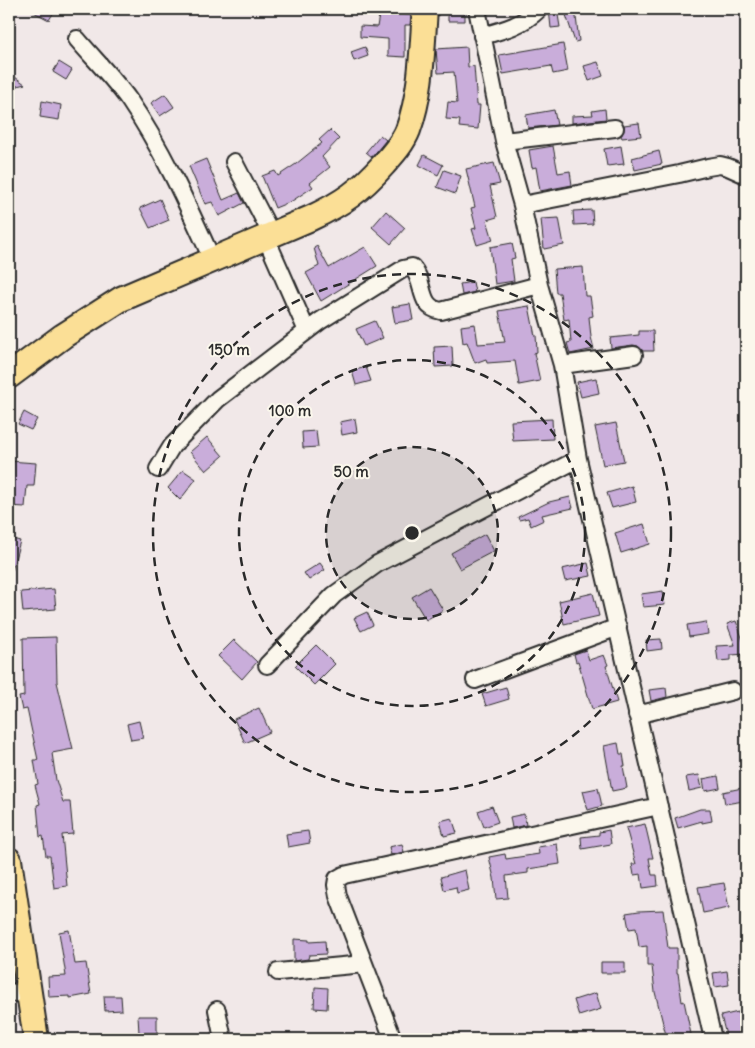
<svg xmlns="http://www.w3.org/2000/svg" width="755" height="1048" font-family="Delius,sans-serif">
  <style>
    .building { fill: #c9adda; stroke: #2b2b2b }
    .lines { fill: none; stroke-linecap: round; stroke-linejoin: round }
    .minor-casing { stroke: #2b2b2b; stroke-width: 20 }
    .highway-casing { stroke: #2b2b2b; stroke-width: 28 }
    .minor { stroke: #fbf7ec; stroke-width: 16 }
    .highway { stroke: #fbdf96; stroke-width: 24 }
    .ring { fill: none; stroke: #2b2b2b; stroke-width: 2.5; stroke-dasharray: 9 6 }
    .centre { fill: #2b2b2b; stroke: #fbf7ec; stroke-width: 2.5 }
    .ring-label { font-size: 15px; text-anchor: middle; font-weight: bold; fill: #2b2b2b; stroke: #fbf7ec; stroke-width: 4; stroke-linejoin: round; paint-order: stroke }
  </style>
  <rect width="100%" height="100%" fill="#f1e8e8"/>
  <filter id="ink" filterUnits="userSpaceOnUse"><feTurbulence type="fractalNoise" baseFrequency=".02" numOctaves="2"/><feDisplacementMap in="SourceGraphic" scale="10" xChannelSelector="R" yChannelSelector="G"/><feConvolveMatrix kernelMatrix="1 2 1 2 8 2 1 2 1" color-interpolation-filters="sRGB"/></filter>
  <g filter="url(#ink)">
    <path class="building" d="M28 9H48L54 12 49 20Z
      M380 9H392L391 14 411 15 410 25H405V57L388 56V39L360 37V26L377 27Z
      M448 9H465V21H448Z
      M549 9H557L560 27 551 28Z
      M564 9H575L579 41 575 42Z
      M563 44 568 71 553 74 551 66 503 74 499 55Z
      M365 47 368 56 354 61 351 52Z
      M467 47 468 67 474 66 477 105H480L478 129 459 127 460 120 446 119 448 102 457 103 454 72 438 73 436 49Z
      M59 62 72 70 66 80 53 72Z
      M598 62 603 76 589 81 584 66Z
      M9 73 25 84 9 88Z
      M165 94 174 107 160 116 151 103Z
      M42 101 61 105 59 120 40 117Z
      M605 109 606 119 572 123V116L593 115 592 111Z
      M554 110 557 125 528 128 526 115Z
      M639 123 641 136 622 138 621 136 624 131V125Z
      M330 130 339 139 322 157 330 167 310 183 313 187 292 201 275 208 262 176 275 171 278 176 296 164 322 143 319 140Z
      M380 135 386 140 372 157 366 152Z
      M553 146 558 173 570 171 572 185 540 191 536 167 532 168 529 150Z
      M621 146 624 164 607 166 604 149Z
      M659 151 662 164 635 170 632 158Z
      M424 155 443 165 438 175 419 165Z
      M206 159 223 200 239 193 244 203 219 216 212 202 205 204 189 166Z
      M494 163 500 184 490 186 497 217 487 220 493 240 477 245 472 229 476 228 471 208 475 207 466 169Z
      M444 170 461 176 455 194 437 187Z
      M160 199 169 220 150 228 140 208Z
      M592 210 593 224 574 225 573 211Z
      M386 211 405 228 391 244 372 227Z
      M559 218 564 245 544 249 541 219Z
      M512 243 515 258 511 259 514 281 495 284 490 247Z
      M317 246 329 268 365 247 377 266 321 301 306 273 319 266 314 248Z
      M583 267 585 296H590L593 316 589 317 591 337 594 349 570 354 567 343 571 342 569 319 564 320 560 293H556L554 269Z
      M473 282 475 292 462 295 460 284Z
      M410 304 413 320 395 323 392 307Z
      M529 306 535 336 536 335 537 352 534 353 540 381 519 385 515 361 487 363 486 359 475 363 467 342 463 343 461 326 475 324 478 344 505 342 499 311Z
      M375 321 383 338 364 346 356 329Z
      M639 331H653L654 351H643L638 346 633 345 611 348 610 338 639 335Z
      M452 346 453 366 435 367 434 347Z
      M366 367 371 381 356 385 352 371Z
      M596 378 599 393 581 397 577 382Z
      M24 412 37 419 31 430 18 424Z
      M355 419 357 432 342 435 340 422Z
      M552 419 553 439 513 441 511 421Z
      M616 423 624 461 603 465 595 427Z
      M316 431 318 447 303 448 302 432Z
      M207 437 223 456 206 471 190 452Z
      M9 461 36 463 34 486H27L25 507 9 506Z
      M183 470 196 479 180 500 168 488Z
      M632 486 636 502 612 508 607 493Z
      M570 497 573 508 542 515 544 520 531 526 528 518 519 520 518 517 549 502Z
      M644 524 650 544 621 553 615 533Z
      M485 534 494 551 460 569 451 553Z
      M9 538 20 541 12 570H9Z
      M320 563 325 570 309 580 304 573Z
      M588 563 591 576 565 581 562 569Z
      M429 587 443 610 426 620 412 597Z
      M54 589 56 609 23 612 21 592Z
      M663 591 665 605 643 607 641 594Z
      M593 593 599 616 564 624 559 601Z
      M367 612 373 625 361 631 354 618Z
      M736 621 744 643 746 642V654L731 655V660L718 661 716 646 735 645 727 624Z
      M706 622 708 634 689 637 687 625Z
      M56 637 57 682 73 749 52 753 56 780 63 802H70L73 834 62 835 67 886 54 888 50 856H46L43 836 40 837 37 805 40 804 35 785 38 784 34 760H38L27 709 22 710 19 697 24 696 23 638Z
      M661 639 662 649 647 651 646 640Z
      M234 640 257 662 242 679 218 656Z
      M316 645 335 664 314 685 295 666Z
      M586 650 589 660 604 655 608 665 606 666 617 702 592 709 578 661 576 662 574 654Z
      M506 687 509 699 486 706 482 694Z
      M666 688 667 697 651 701 649 690Z
      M259 708 270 732 245 743 234 719Z
      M139 721 143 738 131 740 127 724Z
      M618 743 620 754H623L625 766H623L627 788 612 791 604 746Z
      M699 775 702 788 689 791 686 777Z
      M718 776 720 788 705 791 703 779Z
      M598 788 602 806 588 810 583 791Z
      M742 788 744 801 725 804 723 792Z
      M492 806 498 822 484 827 478 811Z
      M700 809H710L712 821 702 823V821L678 828 675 818Z
      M524 814 526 825 512 828 510 817Z
      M452 818 457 833 444 836 440 821Z
      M645 824 653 858H649L652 875H657L658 886 643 888 641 874 634 875 632 864H636L626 828Z
      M609 830 611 844 582 849 581 837 599 835V832Z
      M308 831 310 843 288 847 286 834Z
      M402 844 404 852 391 855 389 847Z
      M557 844 560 864 528 869V873L506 876 508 898 496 899 494 878 489 857 505 854 506 859 539 854 538 847Z
      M465 870 469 890 457 893 456 887 444 890 441 877Z
      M724 883 729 908 703 913 698 887Z
      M663 910 668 948H677V973H678L682 1002 684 1001 692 1039H667L655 992 652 966H647V946L639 947 636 928 629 929 626 913 639 911Z
      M69 930 75 964 86 963 91 994 70 998V996L49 997 48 977 66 976 59 932Z
      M294 939 309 940V942L325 941 326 954 309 955 308 959 294 961Z
      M601 962H625V973H601Z
      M727 971 729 985 715 987 713 973Z
      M315 987 328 988 327 1009 314 1008Z
      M596 993 601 1009 579 1016 574 1000Z
      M104 996H121L122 1010 105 1011Z
      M738 1012 744 1039H727L721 1016Z
      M138 1016H157V1033H139Z"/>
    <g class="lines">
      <g class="minor-casing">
        <path id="minor" d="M477 9 504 141 522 205 539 285 562 365 578 459 713 1039
          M482 36C504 30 523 25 539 9
          M77 39C94 59 114 79 129 100 163 150 187 204 212 259
          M504 141 615 128
          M234 162 272 235
          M522 205 679 174 708 167 720 165 728 167 746 175
          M266 238 307 331
          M562 365 634 355
          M158 469 172 446 218 399 320 321 403 269 412 267C426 282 417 307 441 311L539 285
          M267 665 334 595 377 564 578 459
          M475 680 618 627
          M637 715 733 691
          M278 972 364 964
          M9 992 29 995
          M217 1010 223 1039
          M393 1039 338 896 336 885 337 879 344 875 659 806"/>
      </g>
      <g class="highway-casing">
        <path id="highway" d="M9 376 63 336 121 299 311 218C343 203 360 191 384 164 393 154 403 143 408 130 422 92 422 49 425 9
          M9 860 36 1039"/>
      </g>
      <use href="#minor" class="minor"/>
      <use href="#highway" class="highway"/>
    </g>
  </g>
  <circle cx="412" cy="533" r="86" fill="#2b2b2b" fill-opacity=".12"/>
  <g class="ring">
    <circle cx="412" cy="533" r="86"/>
    <circle cx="412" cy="533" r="173"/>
    <circle cx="412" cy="533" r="259"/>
  </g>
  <circle cx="412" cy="533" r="8" class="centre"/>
  <g class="ring-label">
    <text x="229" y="355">150 m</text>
    <text x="290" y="416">100 m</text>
    <text x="351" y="477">50 m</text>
  </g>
  <rect width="755" height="1048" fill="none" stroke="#fbf7ec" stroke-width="30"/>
  <rect x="15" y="15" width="725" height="1018" fill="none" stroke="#2b2b2b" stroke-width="2" filter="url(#ink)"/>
</svg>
